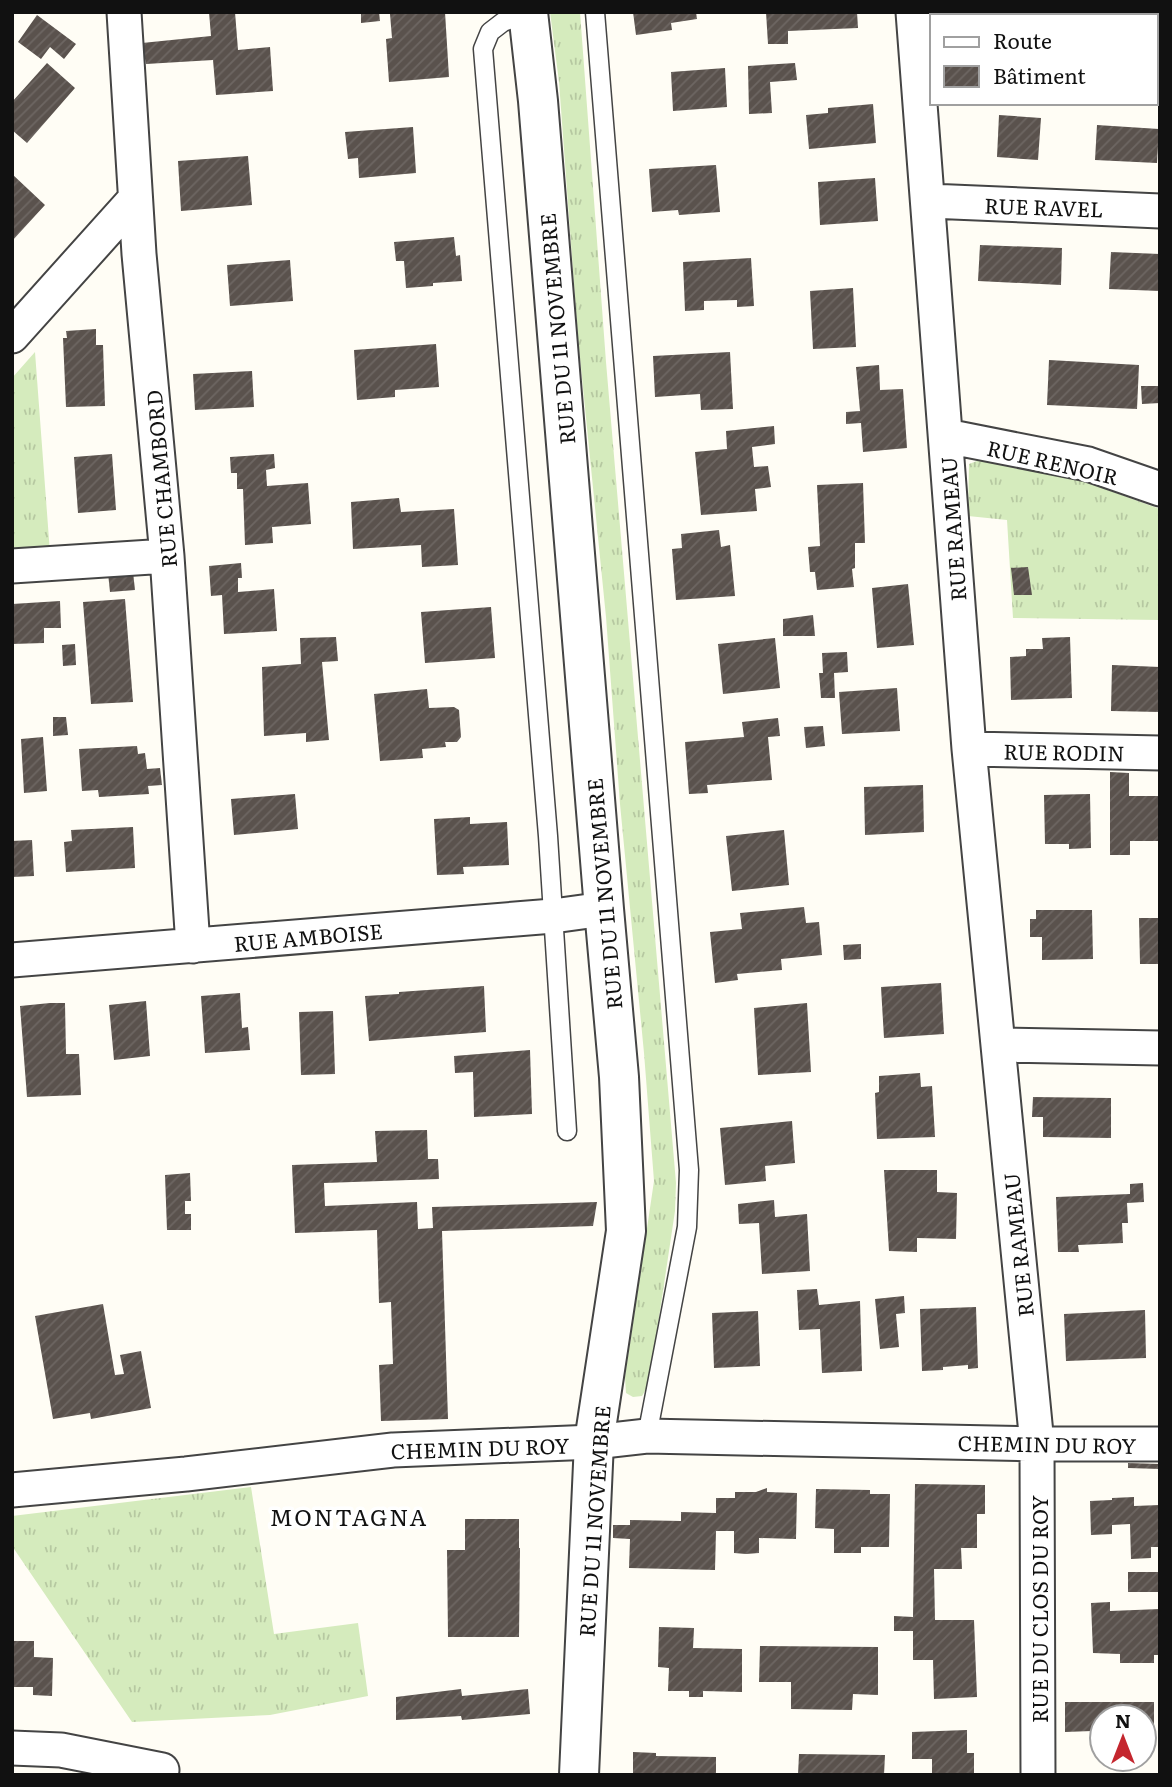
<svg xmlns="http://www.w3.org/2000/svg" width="1172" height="1787" font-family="Literata,serif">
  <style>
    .grass { fill: url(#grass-tufts) }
    .building { fill: url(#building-hatch) }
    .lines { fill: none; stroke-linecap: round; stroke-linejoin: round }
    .service-casing { stroke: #444; stroke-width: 21 }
    .minor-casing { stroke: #444; stroke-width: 37 }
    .tertiary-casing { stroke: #444; stroke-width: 42 }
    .service { stroke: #fff; stroke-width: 18 }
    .minor { stroke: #fff; stroke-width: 33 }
    .tertiary { stroke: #fff; stroke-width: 38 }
    .labels { text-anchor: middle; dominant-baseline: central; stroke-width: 7; stroke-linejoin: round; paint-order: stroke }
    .street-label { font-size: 21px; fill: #111; stroke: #fff }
    .neighbourhood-label { font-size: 23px; letter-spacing: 2px; fill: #111; stroke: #fff }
  </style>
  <defs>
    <pattern id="grass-tufts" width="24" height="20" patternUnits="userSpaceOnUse" patternTransform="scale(1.75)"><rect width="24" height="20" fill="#d5ebbd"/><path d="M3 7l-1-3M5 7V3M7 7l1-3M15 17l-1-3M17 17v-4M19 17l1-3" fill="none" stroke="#b6c8a1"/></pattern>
    <pattern id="building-hatch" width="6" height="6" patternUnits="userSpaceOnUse" patternTransform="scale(1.75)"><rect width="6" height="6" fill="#5a524d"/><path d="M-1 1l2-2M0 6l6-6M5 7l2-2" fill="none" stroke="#6d6662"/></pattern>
  </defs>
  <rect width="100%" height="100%" fill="#fffdf5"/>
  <path class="grass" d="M550 12H580L606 362 676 1183 675 1211 649 1384 642 1396 633 1397 626 1393 625 1377 654 1181 644 1053 620 804 606 617 578 338 559 82Z
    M35 352 50 553 12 555V378Z
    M985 458 1027 465 1083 481 1160 509V620L1013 618 1007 520 968 516 969 464Z
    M251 1487 274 1634 358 1623 368 1696 270 1715 132 1722 12 1546V1516Z"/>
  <path class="building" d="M209 12H235L238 50 270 47 273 91 216 95 213 60 146 64 142 43 211 36Z
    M361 12H379L380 21 361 23Z
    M401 12H445L449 77 389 82 386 39 392 38 390 14Z
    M633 12H696L697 19 671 23 672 30 636 35Z
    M766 12H857L858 28 788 31V44H768Z
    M949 12H1003V16H949Z
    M1059 12H1129V16H1059Z
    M37 15 76 44 64 59 50 47 41 59 18 42Z
    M1156 35 1160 36V79H1156Z
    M47 63 75 88 27 143 12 130V102Z
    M795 63 797 80 770 82 772 113 749 114 748 66Z
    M725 68 727 107 673 111 671 72Z
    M873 104 876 143 809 149 806 115 828 113V108Z
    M999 115 1041 118 1038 160 997 157Z
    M1097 125 1159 129 1157 163 1095 160Z
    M413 127 416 173 359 178 358 158 348 159 345 132Z
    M248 156 252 205 181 211 178 161Z
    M716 165 720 212 679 215 678 210 652 212 649 169Z
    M12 174 45 205 12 241Z
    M875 178 878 221 820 225 818 182Z
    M454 237 456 256 460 255 462 281 433 283V286L406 288 404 261H396L394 242Z
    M980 245 1062 248 1061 285 978 281Z
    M1111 252 1160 254V291L1109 289Z
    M751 258 754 306 737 307V300L704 301V310L685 311 683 262Z
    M290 260 293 301 230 306 227 265Z
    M853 288 856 347 813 349 810 291Z
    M96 329V345H103L105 406 66 407 63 338H67L66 331Z
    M436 344 439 387 395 390V397L357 400 354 350Z
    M730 352 733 409 701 410 700 394 655 397 653 356Z
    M1049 360 1139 365 1137 409 1047 405Z
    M879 365 880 390 903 389 907 448 863 452 861 423 846 424V412L860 411 856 367Z
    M252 371 254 407 195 410 193 374Z
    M1141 386H1160V403L1142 404Z
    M774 426 775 444 752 447 754 467 768 466 771 487 755 489 757 511 701 515 695 452 727 449 726 431Z
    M112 454 116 510 78 513 74 457Z
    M274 454 275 468 266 470 267 486 308 483 311 524 272 527 273 543 245 545 243 489H237V473H231L230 457Z
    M863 483 865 543H855V568L852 569 854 587 817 590 815 572H810L808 547 820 546 817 485Z
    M399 498 401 512 454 509 458 565 422 567 421 545 353 549 351 502Z
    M719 530 721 547 730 545 735 596 676 600 672 549 682 548 681 534Z
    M241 563 242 578H238V592L274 589 277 631 224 634 222 595 211 596 209 566Z
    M1028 567 1032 595H1014L1011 568Z
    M133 572 135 590 110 592 108 573Z
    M908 584 914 645 877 648 872 588Z
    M125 599 133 702 91 704 83 602Z
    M60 601 61 628H44V643L12 644V604Z
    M491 607 495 658 425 663 421 612Z
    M813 615 815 636H783V619Z
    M336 637 338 661 322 662 329 740 306 742V733L264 736 262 667 301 664 300 638Z
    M1070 637 1072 698 1011 700 1010 657 1026 656V649H1043L1042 638Z
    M775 638 780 688 723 694 718 644Z
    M75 644 76 665 63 666 62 645Z
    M847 652 848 672 834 673 835 698H821L819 673H823L822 653Z
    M1112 665 1160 667V712L1111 711Z
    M897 688 900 731 842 734 839 692Z
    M427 689 429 708 454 707 459 710 461 737 457 742H445L446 747 422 749 423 758 380 761 374 694Z
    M53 717H66L68 735 53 736Z
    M778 718 780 736 768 737 772 780 707 785 708 793 689 794 685 742 744 737 742 722Z
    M823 726 825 746 806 748 804 727Z
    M43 737 47 791 24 793 21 739Z
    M137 746 138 754 145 753 147 769 160 768 162 785 148 786 149 794 99 797 98 790 82 791 79 749Z
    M1110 772 1129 773V796H1160V841H1130V855H1110Z
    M923 785 924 832 865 835 864 787Z
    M295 794 298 829 234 835 231 799Z
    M1090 794 1091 848 1069 849V844H1045L1044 795Z
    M470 817V824L507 822 509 865 463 867 464 874 437 875 434 819Z
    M133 827 135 868 66 872 64 842 72 841 71 830Z
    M784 830 789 885 732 891 726 836Z
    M32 840 34 876 12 877V841Z
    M804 907 806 923 819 922 822 955 781 959 782 970 737 974 738 980 715 983 710 932 742 929 740 913Z
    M1036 910H1092L1093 959 1042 960V937H1030V919H1036Z
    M1139 918H1160V964H1140Z
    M861 944V959L844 960 843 945Z
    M941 983 944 1034 884 1038 881 987Z
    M484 986 486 1032 369 1041 365 996 399 994V992Z
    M240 993 242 1028 248 1027 250 1050 205 1053 201 996Z
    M146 1001 150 1056 114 1060 109 1005Z
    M50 1003H65L66 1054H79L81 1095 27 1097 20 1006Z
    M807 1003 811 1072 758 1075 754 1008Z
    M333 1011 335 1074 301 1075 299 1012Z
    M530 1050 532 1114 474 1117 473 1072 455 1073 454 1056Z
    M920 1073 921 1087 932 1086 935 1137 877 1139 875 1093 879 1092V1076Z
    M1033 1097 1111 1098V1138L1043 1137V1117H1032Z
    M792 1121 795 1163 765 1166 766 1181 725 1185 720 1128Z
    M427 1130 428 1159H438L439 1179 324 1183 325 1206 417 1202 418 1229 433 1228 432 1207 597 1202 593 1226 442 1231 448 1419 381 1421 379 1365 393 1364 391 1302 379 1303 377 1230 295 1233 292 1165 377 1162 375 1131Z
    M884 1170H937V1192L957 1193 956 1239 917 1238V1252L889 1251Z
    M190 1173 191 1201H185V1214H191V1230H167L165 1175Z
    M1143 1183 1144 1202 1127 1203 1128 1223H1122L1123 1243 1078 1245 1079 1252H1058L1056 1197 1130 1194V1184Z
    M774 1200 775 1217 807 1214 810 1271 762 1274 759 1223 739 1224 738 1204Z
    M817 1289 819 1305 860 1301 862 1371 822 1373 820 1329 799 1330 797 1290Z
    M904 1296 905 1313 896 1314 899 1347 880 1349 875 1299Z
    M103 1304 115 1375 124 1374 120 1355 141 1351 151 1408 91 1419 90 1413 53 1419 35 1316Z
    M976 1307 978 1368 968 1369V1365L943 1367V1370L922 1371 920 1309Z
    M1145 1310 1146 1358 1066 1361 1064 1314Z
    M758 1311 760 1366 714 1368 712 1313Z
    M1128 1463 1160 1464V1469L1128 1468Z
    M915 1484 985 1485V1514H977V1548H961L962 1569H934L935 1620H974L977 1697 934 1699 933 1660H913V1631H894V1616L913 1617Z
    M767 1488V1492L797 1493 796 1539 759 1538V1553L746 1554 734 1553V1531H716L715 1570 629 1568 630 1539 613 1538V1525H630V1520L681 1521V1512L716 1513V1498H735V1492H756Z
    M816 1489 870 1490V1494H890L889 1547H861V1553H834V1529L815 1528Z
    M1134 1497V1506L1160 1505V1547H1151V1558L1131 1559 1130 1524 1112 1525V1534L1091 1535 1090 1501 1112 1500V1498Z
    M465 1519H519V1548H520L519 1637H448L447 1550H465Z
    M1128 1572H1158V1592H1128Z
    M1110 1602V1611L1160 1609V1655H1154V1663H1120V1654L1093 1653 1091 1603Z
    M659 1627 694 1628 693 1648 742 1649V1692L703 1691V1697H689V1691H668L669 1668 658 1667Z
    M12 1641H34V1657L53 1658 52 1696 33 1695V1687H12Z
    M760 1646 878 1647V1695L853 1694 852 1710 791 1709V1682H759Z
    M461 1689 462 1696 528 1689 530 1714 462 1720 461 1716 396 1720V1697Z
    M1065 1702H1154V1742L1144 1741V1717H1102V1741H1092V1731L1065 1732Z
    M967 1730V1753H974V1775H932V1759H912V1732Z
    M633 1752 656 1753V1756L716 1757V1775H633Z
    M799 1754 885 1755 884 1775H798Z"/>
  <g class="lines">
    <g class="service-casing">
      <path id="service" d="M595 12 689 1170 687 1227 647 1436
        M528 13 503 22 490 32 483 49 548 836 567 1131"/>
    </g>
    <g class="minor-casing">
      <path id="minor" d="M124 12 139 254 167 556 193 946
        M913 12 969 749 1037 1444 1038 1775
        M929 201 1160 211
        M12 336 135 199
        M946 436 1088 464 1160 489
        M12 566 167 556
        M969 749 1160 753
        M12 960 553 916 604 909
        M998 1045 1160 1048
        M12 1490 186 1474 393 1450 594 1442 647 1436 1037 1444H1160
        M12 1748 61 1750 162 1770"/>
    </g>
    <g class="tertiary-casing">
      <path id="tertiary" d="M528 12 538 101 604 909 619 1077 626 1231 594 1442 579 1775"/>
    </g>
    <use href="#service" class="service"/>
    <use href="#minor" class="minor"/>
    <use href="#tertiary" class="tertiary"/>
  </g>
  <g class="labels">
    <g class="street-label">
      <text transform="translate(1044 206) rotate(2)">RUE RAVEL</text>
      <text transform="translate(556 329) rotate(-95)">RUE DU 11 NOVEMBRE</text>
      <text transform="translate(1053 461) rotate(13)">RUE RENOIR</text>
      <text transform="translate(160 479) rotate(-95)">RUE CHAMBORD</text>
      <text transform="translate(952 529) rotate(-94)">RUE RAMEAU</text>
      <text transform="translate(1064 751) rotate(1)">RUE RODIN</text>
      <text transform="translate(603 894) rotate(-95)">RUE DU 11 NOVEMBRE</text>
      <text transform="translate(308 936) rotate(-5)">RUE AMBOISE</text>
      <text transform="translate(1017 1245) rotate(-96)">RUE RAMEAU</text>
      <text transform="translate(1047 1443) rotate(1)">CHEMIN DU ROY</text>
      <text transform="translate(480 1447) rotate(-2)">CHEMIN DU ROY</text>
      <text transform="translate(593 1521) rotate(-86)">RUE DU 11 NOVEMBRE</text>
      <text transform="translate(1038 1609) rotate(-90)">RUE DU CLOS DU ROY</text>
    </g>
    <g class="neighbourhood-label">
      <text x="349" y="1516">MONTAGNA</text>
    </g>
  </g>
  <rect width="1172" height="1787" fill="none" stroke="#111111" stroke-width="28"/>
  <rect x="930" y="14" width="228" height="91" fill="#ffffff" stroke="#a0a0a0" stroke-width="2"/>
  <rect x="944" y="37" width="35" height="10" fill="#ffffff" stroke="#a0a0a0" stroke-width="2"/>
  <text x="993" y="49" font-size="21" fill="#111111">Route</text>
  <rect x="944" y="66" width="35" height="21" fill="url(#building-hatch)" stroke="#a0a0a0" stroke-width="2"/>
  <text x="993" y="84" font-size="21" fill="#111111">Bâtiment</text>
  <g transform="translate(1123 1738)"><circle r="33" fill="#ffffff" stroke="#a0a0a0" stroke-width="2"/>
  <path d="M0-5L12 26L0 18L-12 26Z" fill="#c4262e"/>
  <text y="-10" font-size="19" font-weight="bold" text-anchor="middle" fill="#111111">N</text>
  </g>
</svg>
